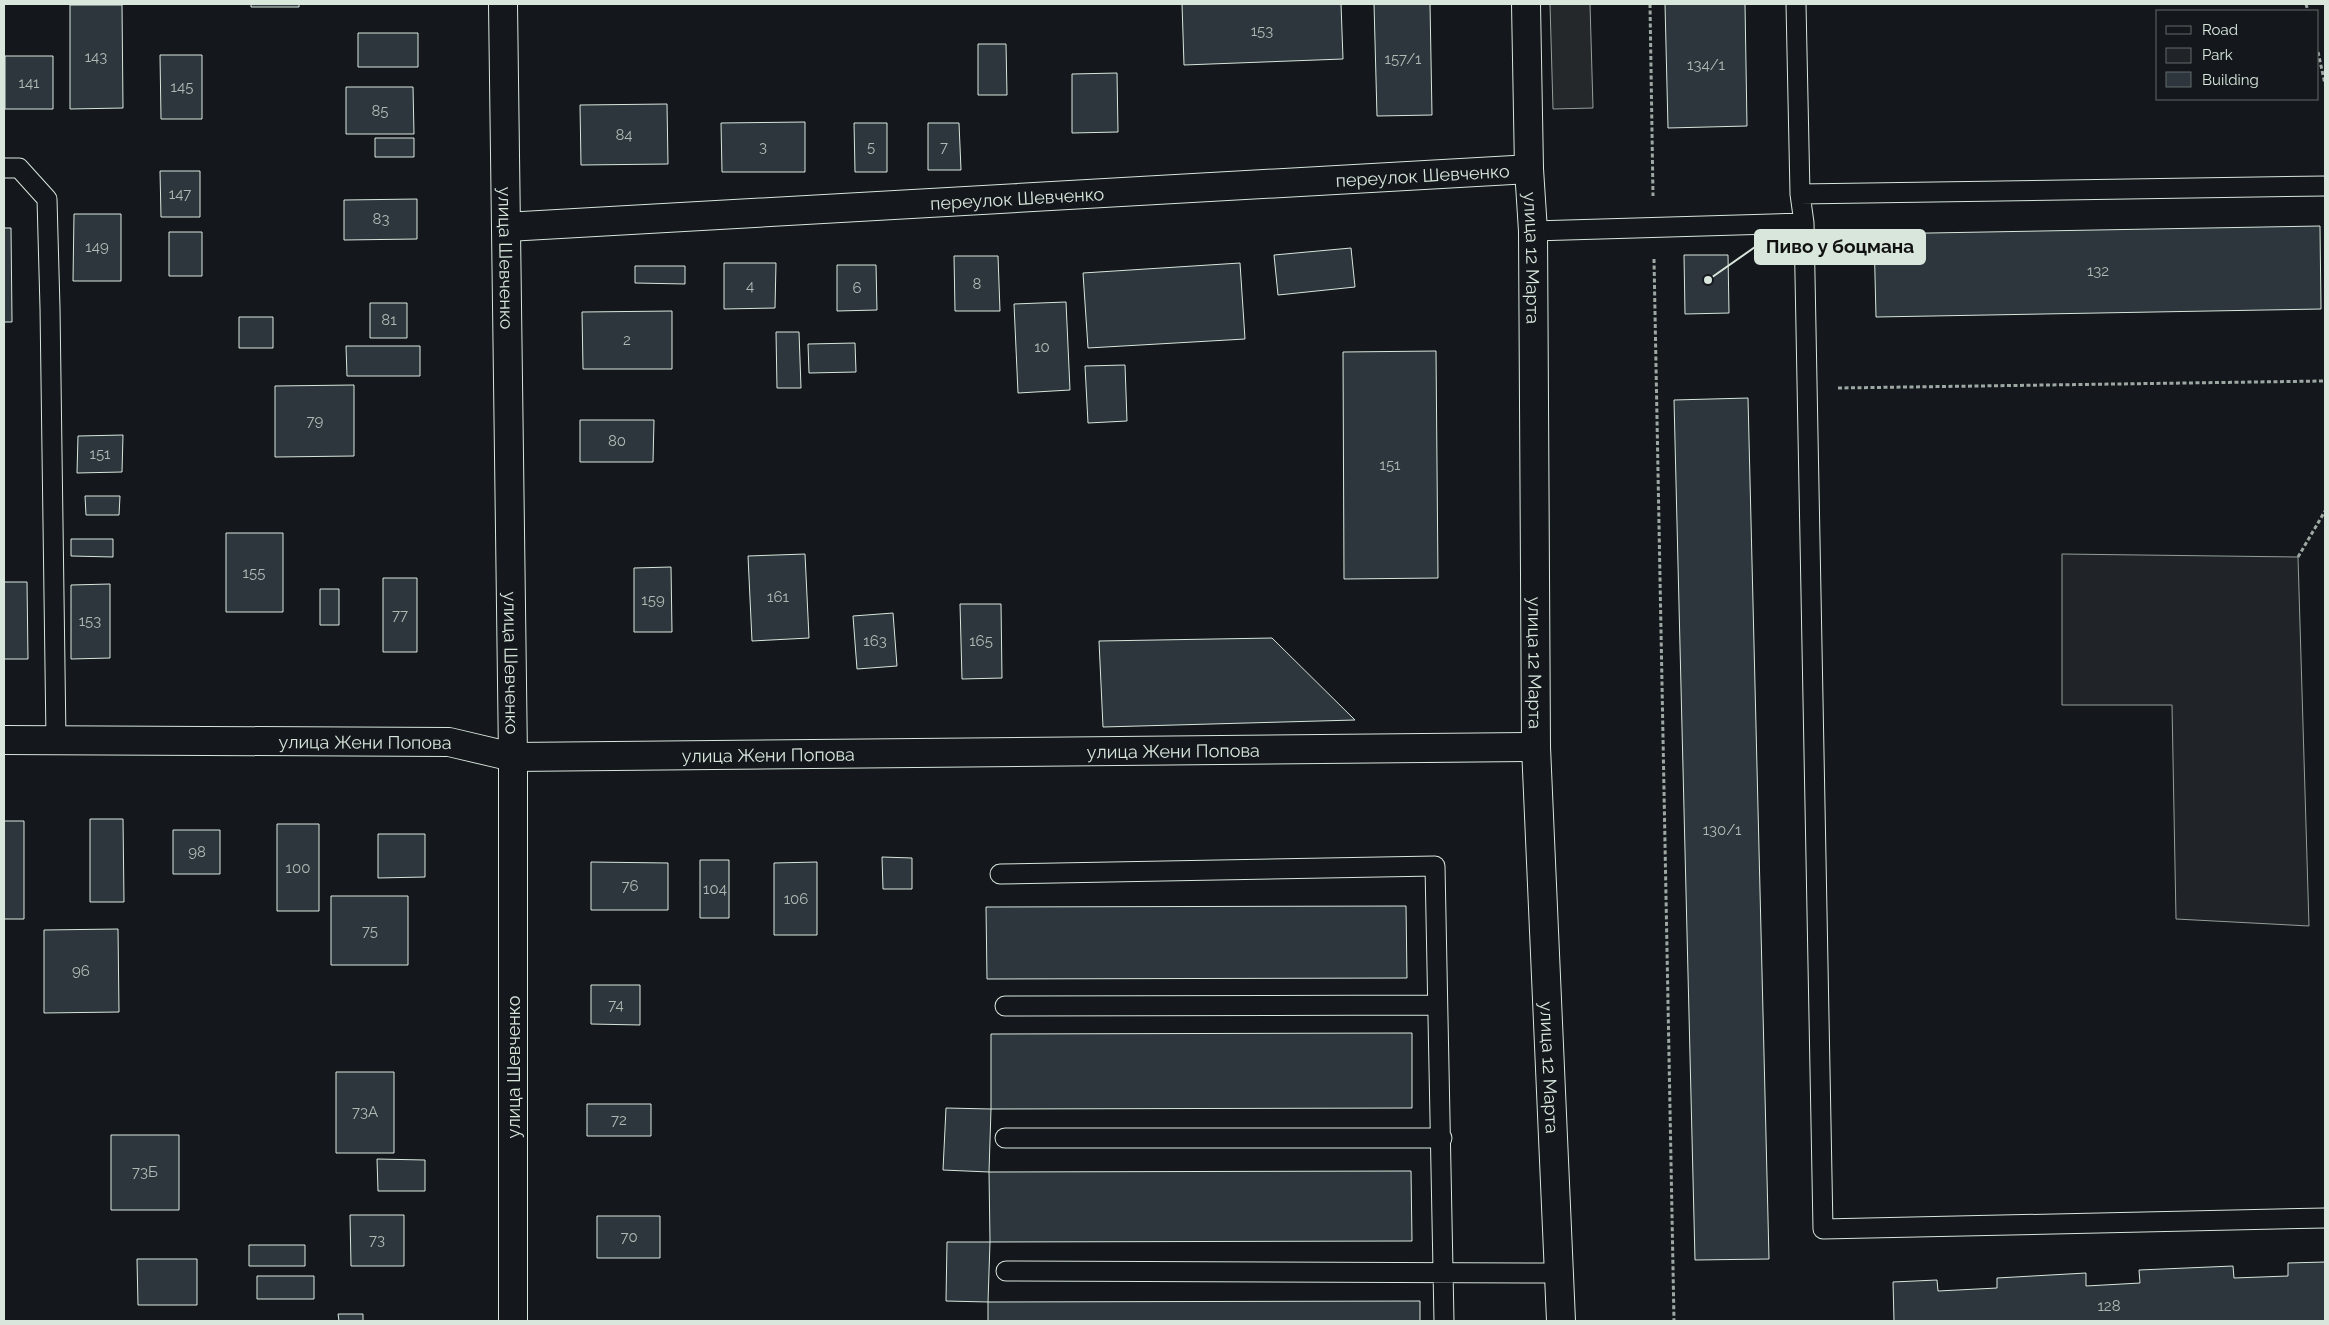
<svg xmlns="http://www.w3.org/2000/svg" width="2329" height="1325" font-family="Raleway,sans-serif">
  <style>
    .green { fill: #202428; stroke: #939e99 }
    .parking { fill: #24282b; stroke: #939e99 }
    .building { fill: #2c363c; stroke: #d8e6dc }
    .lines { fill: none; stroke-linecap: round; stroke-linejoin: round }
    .lane-casing { stroke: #d8e6dc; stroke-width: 21 }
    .street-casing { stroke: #d8e6dc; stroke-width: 30 }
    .secondary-casing { stroke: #d8e6dc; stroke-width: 30 }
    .path { stroke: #9da8a2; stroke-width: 3; stroke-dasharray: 4 2.5; stroke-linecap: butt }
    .lane { stroke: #14181c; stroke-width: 19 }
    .street { stroke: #14181c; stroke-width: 28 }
    .secondary { stroke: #14181c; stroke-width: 28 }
    .labels { text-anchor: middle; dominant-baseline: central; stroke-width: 4; stroke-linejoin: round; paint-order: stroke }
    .number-label { font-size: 15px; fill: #adbab4 }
    .street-label { font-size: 18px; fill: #d8e6dc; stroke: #14181c }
    .leader { fill: none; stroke: #d8e6dc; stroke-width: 2 }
    .callout-dot { fill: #d8e6dc; stroke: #14181c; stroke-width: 2 }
    .callout { fill: #d8e6dc; stroke: #d8e6dc; stroke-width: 2 }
    .callout-label { font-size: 19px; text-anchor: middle; font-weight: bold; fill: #111 }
  </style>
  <rect width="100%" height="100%" fill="#14181c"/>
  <path class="green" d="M2062 554 2298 557 2309 926 2176 919 2172 705H2062Z"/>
  <path class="parking" d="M1550 4H1590L1593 108 1553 109Z"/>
  <path class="building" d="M251 4H299V7H251Z
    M1182 4H1341L1343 59 1184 65Z
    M1374 4H1430L1432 115 1377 116Z
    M1665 4H1745L1747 126 1668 128Z
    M70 5H122L123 108 70 109Z
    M358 33H418V67H358Z
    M978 44H1006L1007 95H978Z
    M160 55H202V119H161Z
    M5 56H53V109H5Z
    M1117 73 1118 132 1072 133V74Z
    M346 87H413L414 134H346Z
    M667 104 668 164 581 165 580 105Z
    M805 122V172H722L721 123Z
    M854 123H887V172H855Z
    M928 123H959L961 170H928Z
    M375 138H414V157H375Z
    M160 171H200V217H161Z
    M417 199V239L344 240V200Z
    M74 214H121V281H73Z
    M2320 226 2321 309 1876 317 1874 234Z
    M4 228H11L12 322H4Z
    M169 232H202V276H169Z
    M1351 248 1355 287 1278 295 1274 255Z
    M1684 255H1728L1729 313 1685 314Z
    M954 256H998L1000 311H955Z
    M724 263H776L775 308 724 309Z
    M1240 263 1245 339 1088 348 1083 273Z
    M837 265H876L877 310 837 311Z
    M635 266H685V284L635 283Z
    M1066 302 1070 390 1018 393 1014 304Z
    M370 303H407V338H370Z
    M672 311V369H583L582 312Z
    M239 317H273V348H239Z
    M776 332H799L801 388H777Z
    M855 343 856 372 809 373 808 344Z
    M346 346H420V376H347Z
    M1436 351 1438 578 1344 579 1343 352Z
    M1125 365 1127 421 1088 423 1085 366Z
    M354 385V456L275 457V386Z
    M1748 398 1769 1259 1695 1260 1674 400Z
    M580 420H654L653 462H580Z
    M123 435 122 472 77 473 78 436Z
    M85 496H120L119 515H86Z
    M226 533H283V612H226Z
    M71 539H113V557L71 556Z
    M805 554 809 638 752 641 748 556Z
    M671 567 672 632H634V568Z
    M383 578H417V652H383Z
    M4 582H27L28 659H4Z
    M110 584V658L71 659V585Z
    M320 589H339V625H320Z
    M960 604H1001L1002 678 962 679Z
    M893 613 897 666 857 669 853 616Z
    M1272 638 1355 720 1103 727 1099 641Z
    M90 819H123L124 902H90Z
    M4 821H24V919H4Z
    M277 824H319V911H277Z
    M173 830H220V874H173Z
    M378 834H425V877L378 878Z
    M882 857 912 858V889H883Z
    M700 860H729V918H700Z
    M591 862 668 863V910H591Z
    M817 862V935H774V863Z
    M331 896H408V965H331Z
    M1406 906 1407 978 987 979 986 907Z
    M118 929 119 1012 44 1013V930Z
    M591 985H640V1025L591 1024Z
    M1412 1033V1108L991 1109V1034Z
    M336 1072H394V1153H336Z
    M587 1104H651V1136H587Z
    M946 1108 991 1109 989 1172 943 1170Z
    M111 1135H179V1210H111Z
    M377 1159 425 1160V1191H378Z
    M1411 1171 1412 1241 990 1242 989 1172Z
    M350 1215H404V1266H351Z
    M597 1216H660V1258H597Z
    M947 1242H990L988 1302 946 1301Z
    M249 1245H305V1266H249Z
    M137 1259H197V1305H138Z
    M2325 1262V1321H1894L1893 1282 1937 1280 1938 1291 1997 1288V1278L2086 1273V1286L2140 1283 2139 1270 2233 1266 2234 1278 2288 1276V1263Z
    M257 1276H314V1299H257Z
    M1420 1301V1321H988V1302Z
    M338 1314H363V1321H339Z"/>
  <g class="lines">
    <g class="lane-casing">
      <path id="lane" d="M1796 4 1800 194 1804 223 1823 1229 2325 1218
        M4 168H19L47 199 50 308 56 739
        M1800 194 2325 186
        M1533 231 1804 223
        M1000 874 1435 866 1444 1321
        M1005 1006 1437 1005
        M1005 1138H1442
        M1006 1271 1558 1273"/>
    </g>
    <g class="street-casing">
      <g id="street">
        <path id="s1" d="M503 4 513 757V1321"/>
        <path id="s2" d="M506 227 1529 169"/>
        <path id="s3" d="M4 740 449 742 513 757 1536 747"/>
      </g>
    </g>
    <g class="secondary-casing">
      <g id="secondary">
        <path id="s4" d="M1526 4 1529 169 1533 231 1536 747 1561 1321"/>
      </g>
    </g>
    <path class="path" d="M1650 4 1653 196
      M2306 4 2308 11
      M2318 52 2325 84
      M1654 259 1674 1321
      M1838 388 2325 381
      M2298 557 2325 511"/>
    <use href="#lane" class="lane"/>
    <use href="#street" class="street"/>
    <use href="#secondary" class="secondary"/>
  </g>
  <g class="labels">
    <g class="number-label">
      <text x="1262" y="31">153</text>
      <text x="96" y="57">143</text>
      <text x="1403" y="59">157/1</text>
      <text x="1706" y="65">134/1</text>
      <text x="29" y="83">141</text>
      <text x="182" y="87">145</text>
      <text x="380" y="111">85</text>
      <text x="624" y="135">84</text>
      <text x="763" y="147">3</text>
      <text x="871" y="147">5</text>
      <text x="944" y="147">7</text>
      <text x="180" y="194">147</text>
      <text x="381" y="219">83</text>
      <text x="97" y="247">149</text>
      <text x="2098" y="271">132</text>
      <text x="977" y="284">8</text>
      <text x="750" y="286">4</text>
      <text x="857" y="288">6</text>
      <text x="389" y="320">81</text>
      <text x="627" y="340">2</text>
      <text x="1042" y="347">10</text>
      <text x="315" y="421">79</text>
      <text x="617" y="441">80</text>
      <text x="100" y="454">151</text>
      <text x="1390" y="465">151</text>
      <text x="254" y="573">155</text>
      <text x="778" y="597">161</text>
      <text x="653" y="600">159</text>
      <text x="400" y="615">77</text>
      <text x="90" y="621">153</text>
      <text x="875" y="641">163</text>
      <text x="981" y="641">165</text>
      <text x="1722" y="830">130/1</text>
      <text x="197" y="852">98</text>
      <text x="298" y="868">100</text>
      <text x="630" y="886">76</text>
      <text x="715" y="889">104</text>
      <text x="796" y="899">106</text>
      <text x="370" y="931">75</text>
      <text x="81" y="971">96</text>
      <text x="616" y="1005">74</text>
      <text x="365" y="1112">73А</text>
      <text x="619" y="1120">72</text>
      <text x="145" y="1172">73Б</text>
      <text x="629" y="1237">70</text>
      <text x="377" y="1240">73</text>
      <text x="2109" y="1306">128</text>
    </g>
    <g class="street-label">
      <text stroke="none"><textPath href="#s2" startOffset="918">переулок Шевченко</textPath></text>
      <text stroke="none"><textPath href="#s2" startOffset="512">переулок Шевченко</textPath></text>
      <text stroke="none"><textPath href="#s1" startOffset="254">улица Шевченко</textPath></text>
      <text stroke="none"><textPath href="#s4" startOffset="254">улица 12 Марта</textPath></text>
      <text stroke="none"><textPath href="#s1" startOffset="659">улица Шевченко</textPath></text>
      <text stroke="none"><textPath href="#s4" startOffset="659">улица 12 Марта</textPath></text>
      <text stroke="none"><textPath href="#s3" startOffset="361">улица Жени Попова</textPath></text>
      <text stroke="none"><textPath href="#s3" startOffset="1171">улица Жени Попова</textPath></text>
      <text stroke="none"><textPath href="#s3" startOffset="766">улица Жени Попова</textPath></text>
      <text transform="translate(513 1067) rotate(-90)">улица Шевченко</text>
      <text stroke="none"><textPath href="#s4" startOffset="1064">улица 12 Марта</textPath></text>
    </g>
  </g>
  <path class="leader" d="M1708 280L1755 247"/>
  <circle class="callout-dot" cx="1708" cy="280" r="5"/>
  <rect class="callout" x="1755" y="230" width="170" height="34" rx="5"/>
  <g class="callout-label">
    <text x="1840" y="253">Пиво у боцмана</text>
  </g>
  <rect width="2329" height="1325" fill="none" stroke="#d8e6dc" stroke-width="10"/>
  <rect x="2156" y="10" width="162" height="90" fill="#14181c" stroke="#626a69"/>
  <rect x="2166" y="26" width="25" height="8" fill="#14181c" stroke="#626a69"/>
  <text x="2202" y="35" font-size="15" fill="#d8e6dc">Road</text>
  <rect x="2166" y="48" width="25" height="15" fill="#202428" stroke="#626a69"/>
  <text x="2202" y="60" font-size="15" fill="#d8e6dc">Park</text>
  <rect x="2166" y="72" width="25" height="15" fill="#2c363c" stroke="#626a69"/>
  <text x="2202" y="85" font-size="15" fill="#d8e6dc">Building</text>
</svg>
